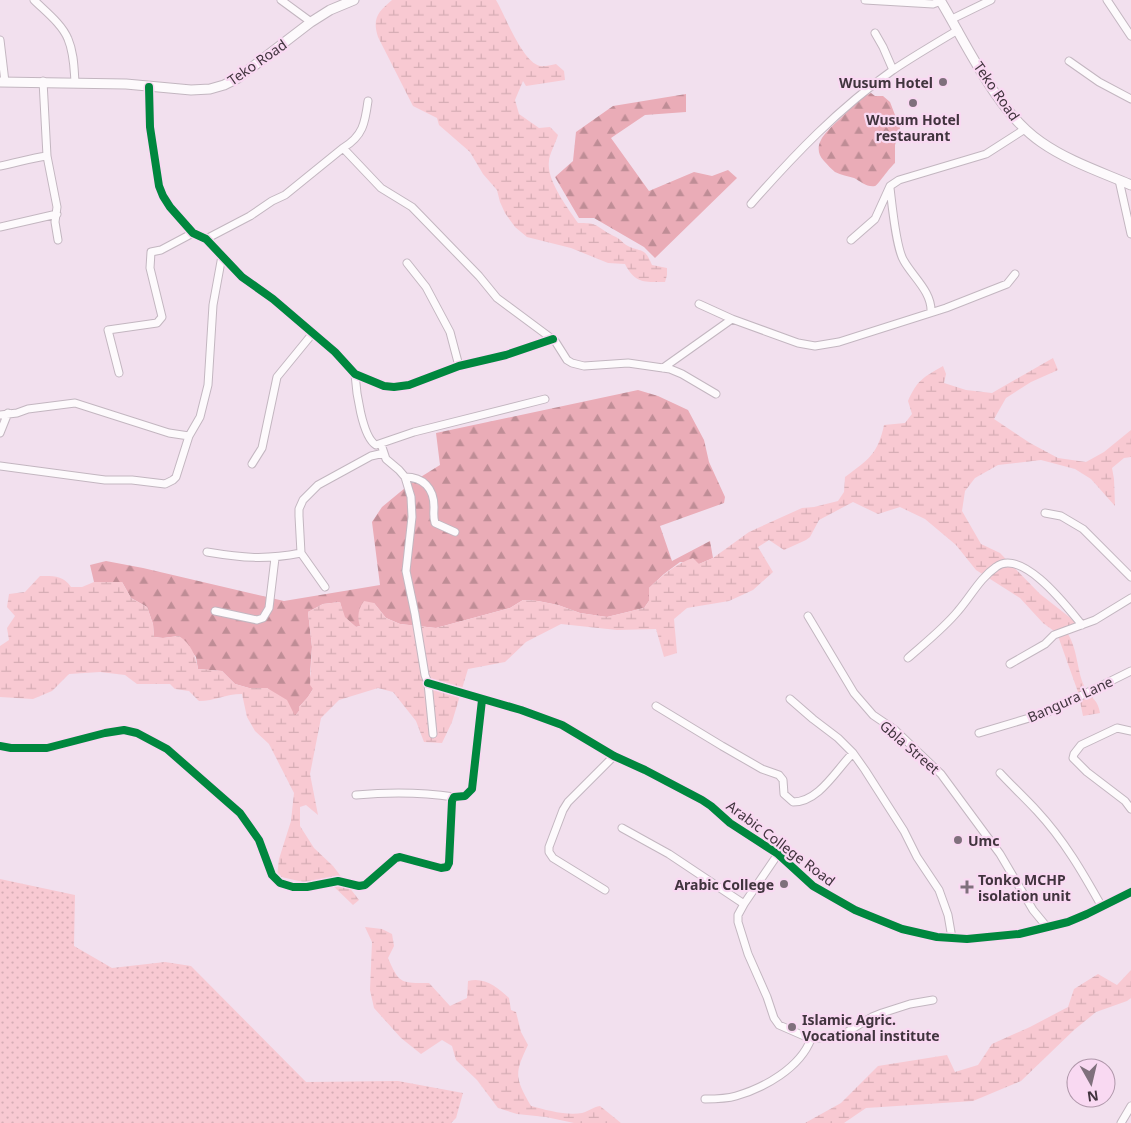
<svg xmlns="http://www.w3.org/2000/svg" width="1131" height="1123" font-family="'Noto Sans',sans-serif">
  <style>
    .grass { fill: url(#grass-dots) }
    .forest { fill: url(#forest-firs) }
    .wetland { fill: url(#wetland-marsh) }
    .lines { fill: none; stroke-linecap: round; stroke-linejoin: round }
    .minor-casing { stroke: #c3b6c0; stroke-width: 9 }
    .tertiary-casing { stroke: #c3b6c0; stroke-width: 11 }
    .minor { stroke: #fdfafc; stroke-width: 7 }
    .tertiary { stroke: #fdfafc; stroke-width: 9 }
    .cycleway-casing { stroke: #f9d9f2; stroke-width: 11 }
    .cycleway { stroke: #00873e; stroke-width: 8 }
    .poi-dot { fill: #7f707c; stroke: #f9d9f2; stroke-width: 2 }
    .labels { text-anchor: middle; dominant-baseline: central; stroke-width: 4.5; stroke-linejoin: round; paint-order: stroke }
    .street-label { font-size: 14px; fill: #41343e; stroke: #f9d9f2 }
    .poi-label { font-size: 14px; font-weight: bold; fill: #41343e; stroke: #f9d9f2; text-anchor: start }
  </style>
  <defs>
    <pattern id="grass-dots" width="8" height="8" patternUnits="userSpaceOnUse" patternTransform="scale(1.25)"><rect width="8" height="8" fill="#f8c9d2"/><path d="M2 2h.1M6 6h.1" fill="none" stroke="#d6adb5" stroke-width="1.8" stroke-linecap="round"/></pattern>
    <pattern id="forest-firs" width="22" height="20" patternUnits="userSpaceOnUse" patternTransform="scale(1.25)"><rect width="22" height="20" fill="#eaacb7"/><path d="M5 1l3.5 6h-7zM16 11l3.5 6h-7z" fill="#bf8d96"/></pattern>
    <pattern id="wetland-marsh" width="20" height="14" patternUnits="userSpaceOnUse" patternTransform="scale(1.25)"><rect width="20" height="14" fill="#f8c9d2"/><path d="M1 5h8M5 5V1M11 12h8M15 12V8" fill="none" stroke="#d6adb5"/></pattern>
  </defs>
  <rect width="100%" height="100%" fill="#f2e0ee"/>
  <path class="grass" d="M0 879 75 895 74 946 112 968 165 962 191 966 306 1082 398 1081 463 1093 456 1118 451 1123H0Z"/>
  <path class="forest" d="M871 93 875 96H883L890 102 900 128 895 145V163C889 168 878 185 875 186 868 188 860 181 854 178 848 176 841 175 835 172 831 169 828 165 824 161 809 145 829 129 842 117 851 108 859 98 871 93Z
    M686 94V112L645 115 611 138 649 191 694 172 712 176 728 170 737 178 655 258 644 247 594 218H579L555 177 573 161 576 132 613 106Z
    M638 390 658 396 688 410 704 440 709 462 725 497 724 503 660 526 672 561 710 541 713 558 699 564 680 562 664 574 649 588V601L644 608 607 617 580 613 558 605 538 601 523 600 510 608 436 628 400 624 386 618 374 603 360 626 356 627 344 617 340 602 323 604 308 612 312 647 310 674 313 689 308 697 299 707V711L295 716 267 688H249L235 684 222 671 198 669 196 657 179 636 163 638 154 637 153 624 147 607 131 598 122 582H94L90 565 106 561 143 568 284 601 380 585 372 522 382 507 411 483 440 465 436 433Z"/>
  <path class="wetland" d="M392 0H496C505 15 522 62 540 66 544 67 551 65 556 64L564 71 565 80 526 86 523 81 515 100 519 114 539 128 550 127 558 135C556 142 549 155 549 161 546 180 568 208 578 223 596 223 594 224 608 233 611 235 615 236 619 239 622 241 625 245 628 246 642 253 644 246 652 265L667 268V275L665 282C645 282 635 284 625 264L608 263 571 248 527 237 515 227 505 213 500 202 497 190 483 174 470 152 439 125 437 118 413 106 378 37C372 18 378 12 392 0Z
    M1053 358 1058 370 1031 382 1006 398 994 419 1030 443 1058 458 1086 462 1104 452 1131 430V457L1124 458 1112 468 1114 479 1115 506 1091 479 1075 469 1041 460 998 465 975 478 965 491 962 511 981 544 1000 553 1040 594 1077 623 1066 631C1079 649 1076 673 1086 689 1092 699 1098 700 1100 713L1083 716 1078 692 1058 636 1054 631 1043 623 1020 598 976 570 956 545 925 519 900 507 878 514 853 502 819 520 810 537 806 540 784 550 769 540 758 547 773 572 753 590 729 601 687 608 674 619 677 653 664 657 656 629 617 630 561 624 526 642 505 662 468 669 452 722 442 743 424 742 416 721 393 692 378 688 339 700 321 718 310 774 318 815 306 805 300 807V826L314 848 333 866 359 900 353 905 328 881 303 882 277 876 279 859 291 821 294 793 269 744 255 731 247 717 242 694C225 694 215 701 199 701L189 691 175 689 170 684H137L125 675 100 672 69 674 52 691 33 699 0 697V646L9 640 7 628 15 616 7 607 9 594 25 592 40 576C53 576 63 575 71 587H82L94 582H122L131 598 147 607 153 624 154 637 163 638 179 636C191 644 195 654 198 669L222 671 235 684 249 688H267L287 700 295 716 299 711V707L308 697 313 689 310 685 312 647 308 612 323 604 340 602 345 617 356 627 360 626C357 617 358 609 364 601L374 603 386 618 400 624 436 628 510 608 523 600 538 601 558 605 580 613 607 617 644 608 649 601V588C663 575 675 564 693 558L699 564 713 558 749 532 802 508 814 507 838 501 844 492 845 477C868 460 878 454 884 425L905 423 912 414 908 401C917 380 924 377 943 366L946 374 944 383 966 390 992 393Z
    M365 927 382 929 392 934 394 946 388 958C399 984 401 983 429 983L450 1006 467 998 468 981C485 977 497 987 509 998L511 1010 516 1012 521 1032 528 1045C514 1074 515 1078 531 1106 546 1110 567 1116 582 1113 589 1111 593 1107 600 1106L621 1123H574L546 1117 517 1114 498 1108 477 1080 456 1060 452 1046 442 1040 421 1054 401 1038 374 1008 370 990 372 942Z
    M1131 970V998L1127 1001 1096 1012 1074 1030 1021 1081 973 1101 866 1108 844 1123H805L841 1103 878 1066 947 1055 955 1072 978 1065 992 1044 1030 1027 1068 1007 1074 989 1098 974 1117 985Z"/>
  <g class="lines">
    <g class="minor-casing">
      <path id="minor" d="M34 0C45 11 62 24 68 39 74 53 74 68 75 82
        M281 0 311 22
        M865 0 933 4 941 1
        M1107 0 1131 36
        M952 19 991 0
        M875 33 883 47 893 70
        M0 40 5 82
        M1069 61 1099 82 1131 99
        M43 81 47 156 57 207 55 222 58 240
        M149 87 150 127 159 186 163 196 170 207 193 233 206 239 242 277 273 299 335 352 355 374 384 386 394 387 409 385 459 366 506 355 553 339
        M343 148 381 188 412 207 479 276 497 298 555 341 567 360 572 363 584 366 628 363 670 369 682 374 716 394
        M0 166C16 163 31 158 47 156
        M1119 180 1131 234
        M890 188C892 204 896 249 904 261 913 277 932 292 931 312
        M751 204C794 155 839 108 893 70 914 56 936 43 958 30
        M0 227 57 214
        M206 239 250 216 272 201 285 195 343 148C363 136 365 123 368 101
        M851 240 875 219 890 186 899 180 986 154 1025 129
        M407 263 426 287 450 332 459 366
        M699 304 732 319 798 343 815 346 839 342 946 308 1007 284 1015 274
        M663 368 732 319
        M119 373 108 330 157 323 162 317 150 268 151 252 161 250 193 233
        M355 374C356 390 362 437 376 445L414 432 545 399
        M0 415 17 413 28 409 75 403 169 433 189 436 200 417 208 385 213 305 222 256
        M0 433 8 413
        M381 444 386 459 399 470 405 477 411 497 412 517 406 571 415 614 425 675 428 683 433 734
        M252 464 262 448 277 377 313 333
        M0 466 105 480H132L165 484 173 480 176 477 189 436
        M405 477C423 477 434 488 434 507 434 512 433 517 435 523L455 532
        M1045 513 1061 516 1083 529 1131 577
        M207 552C243 558 265 560 301 553
        M325 587 301 553 299 516V509L303 500 318 485 371 456 384 453
        M215 611 257 620 263 618 269 608 275 558
        M808 616 854 693 873 715 895 730 941 774 1000 854 1033 910 1047 927
        M908 658C925 643 944 628 958 611 971 596 980 578 996 567 1022 547 1068 608 1082 625
        M1010 664 1045 644 1054 635 1095 620 1131 598
        M428 683 521 710 562 725 614 756 645 770 702 800 711 806 730 823 778 854 813 886 855 910 902 929 937 937 967 939 1019 934 1068 922 1087 914 1131 892
        M790 699 813 719 838 738 853 753 865 770 904 831 917 857 939 890 948 915 952 938
        M656 706 722 746 762 769 779 775 783 780 784 794 793 802C819 802 836 770 853 753
        M1131 731 1117 728 1081 745 1074 754 1073 758 1087 772 1125 801 1131 809
        M979 733 1046 713 1131 671
        M0 746 11 748H47L105 733 124 730 137 733 167 749 240 813 259 840 272 875 280 883 293 887H307L338 881 359 886 365 885 396 858 400 857 441 868 447 867 449 863 452 801 454 797 465 796 472 789 482 700
        M1000 773C1012 786 1025 798 1037 811 1064 840 1083 873 1102 907
        M356 795C389 792 421 792 454 797
        M622 828 669 854 744 904
        M778 854 744 904 738 915V922L748 954 767 997 774 1018 779 1025 811 1039 842 1035 872 1017 882 1013 910 1004 933 1000
        M605 890 553 858 549 852V847L563 810 568 802 614 756
        M705 1099C716 1099 726 1099 736 1096 764 1088 800 1068 811 1039
        M1121 1123 1131 1106"/>
    </g>
    <g class="tertiary-casing">
      <path id="tertiary" d="M940 0C967 45 997 112 1041 142 1068 161 1101 172 1131 185
        M0 82 126 84 191 90 210 89 224 85 238 78 311 22 330 10 354 0"/>
    </g>
    <use href="#minor" class="minor"/>
    <use href="#tertiary" class="tertiary"/>
    <g class="cycleway-casing">
      <path id="cycleway" d="M149 87 150 127 159 186 163 196 170 207 193 233 206 239 242 277 273 299 335 352 355 374 384 386 394 387 409 385 459 366 506 355 553 339
        M428 683 521 710 562 725 614 756 645 770 702 800 711 806 730 823 778 854 813 886 855 910 902 929 937 937 967 939 1019 934 1068 922 1087 914 1131 892
        M0 746 11 748H47L105 733 124 730 137 733 167 749 240 813 259 840 272 875 280 883 293 887H307L338 881 359 886 365 885 396 858 400 857 441 868 447 867 449 863 452 801 454 797 465 796 472 789 482 700"/>
    </g>
    <use href="#cycleway" class="cycleway"/>
  </g>
  <g class="poi-dot">
    <circle cx="943" cy="82" r="5"/>
    <circle cx="913" cy="103" r="5"/>
    <circle cx="958" cy="840" r="5"/>
    <circle cx="784" cy="884" r="5"/>
    <path d="M964.5 879.5h5v5h5v5h-5v5h-5v-5h-5v-5h5z"/>
    <circle cx="792" cy="1027" r="5"/>
  </g>
  <g class="labels">
    <g class="street-label">
      <text transform="translate(257 62) rotate(-35)">Teko Road</text>
      <text transform="translate(997 91) rotate(55)">Teko Road</text>
      <text transform="translate(1070 699) rotate(-24)">Bangura Lane</text>
      <text transform="translate(910 747) rotate(41)">Gbla Street</text>
      <text transform="translate(781 843) rotate(37)">Arabic College Road</text>
    </g>
    <g class="poi-label">
      <text x="933" y="82" text-anchor="end">Wusum Hotel</text>
      <text x="913" y="119" text-anchor="middle">Wusum Hotel<tspan x="913" dy="16">restaurant</tspan></text>
      <text x="968" y="840">Umc</text>
      <text x="978" y="879">Tonko MCHP<tspan x="978" dy="16">isolation unit</tspan></text>
      <text x="774" y="884" text-anchor="end">Arabic College</text>
      <text x="802" y="1019">Islamic Agric.<tspan x="802" dy="16">Vocational institute</tspan></text>
    </g>
  </g>
  <g transform="translate(1091 1083) rotate(172)"><circle r="24" fill="#f9d9f2" stroke="#af97aa"/>
  <path d="M0-4L9 19L0 12L-9 19Z" fill="#7f707c"/>
  <text y="-8" font-size="14" font-weight="bold" text-anchor="middle" fill="#41343e">N</text>
  </g>
</svg>
